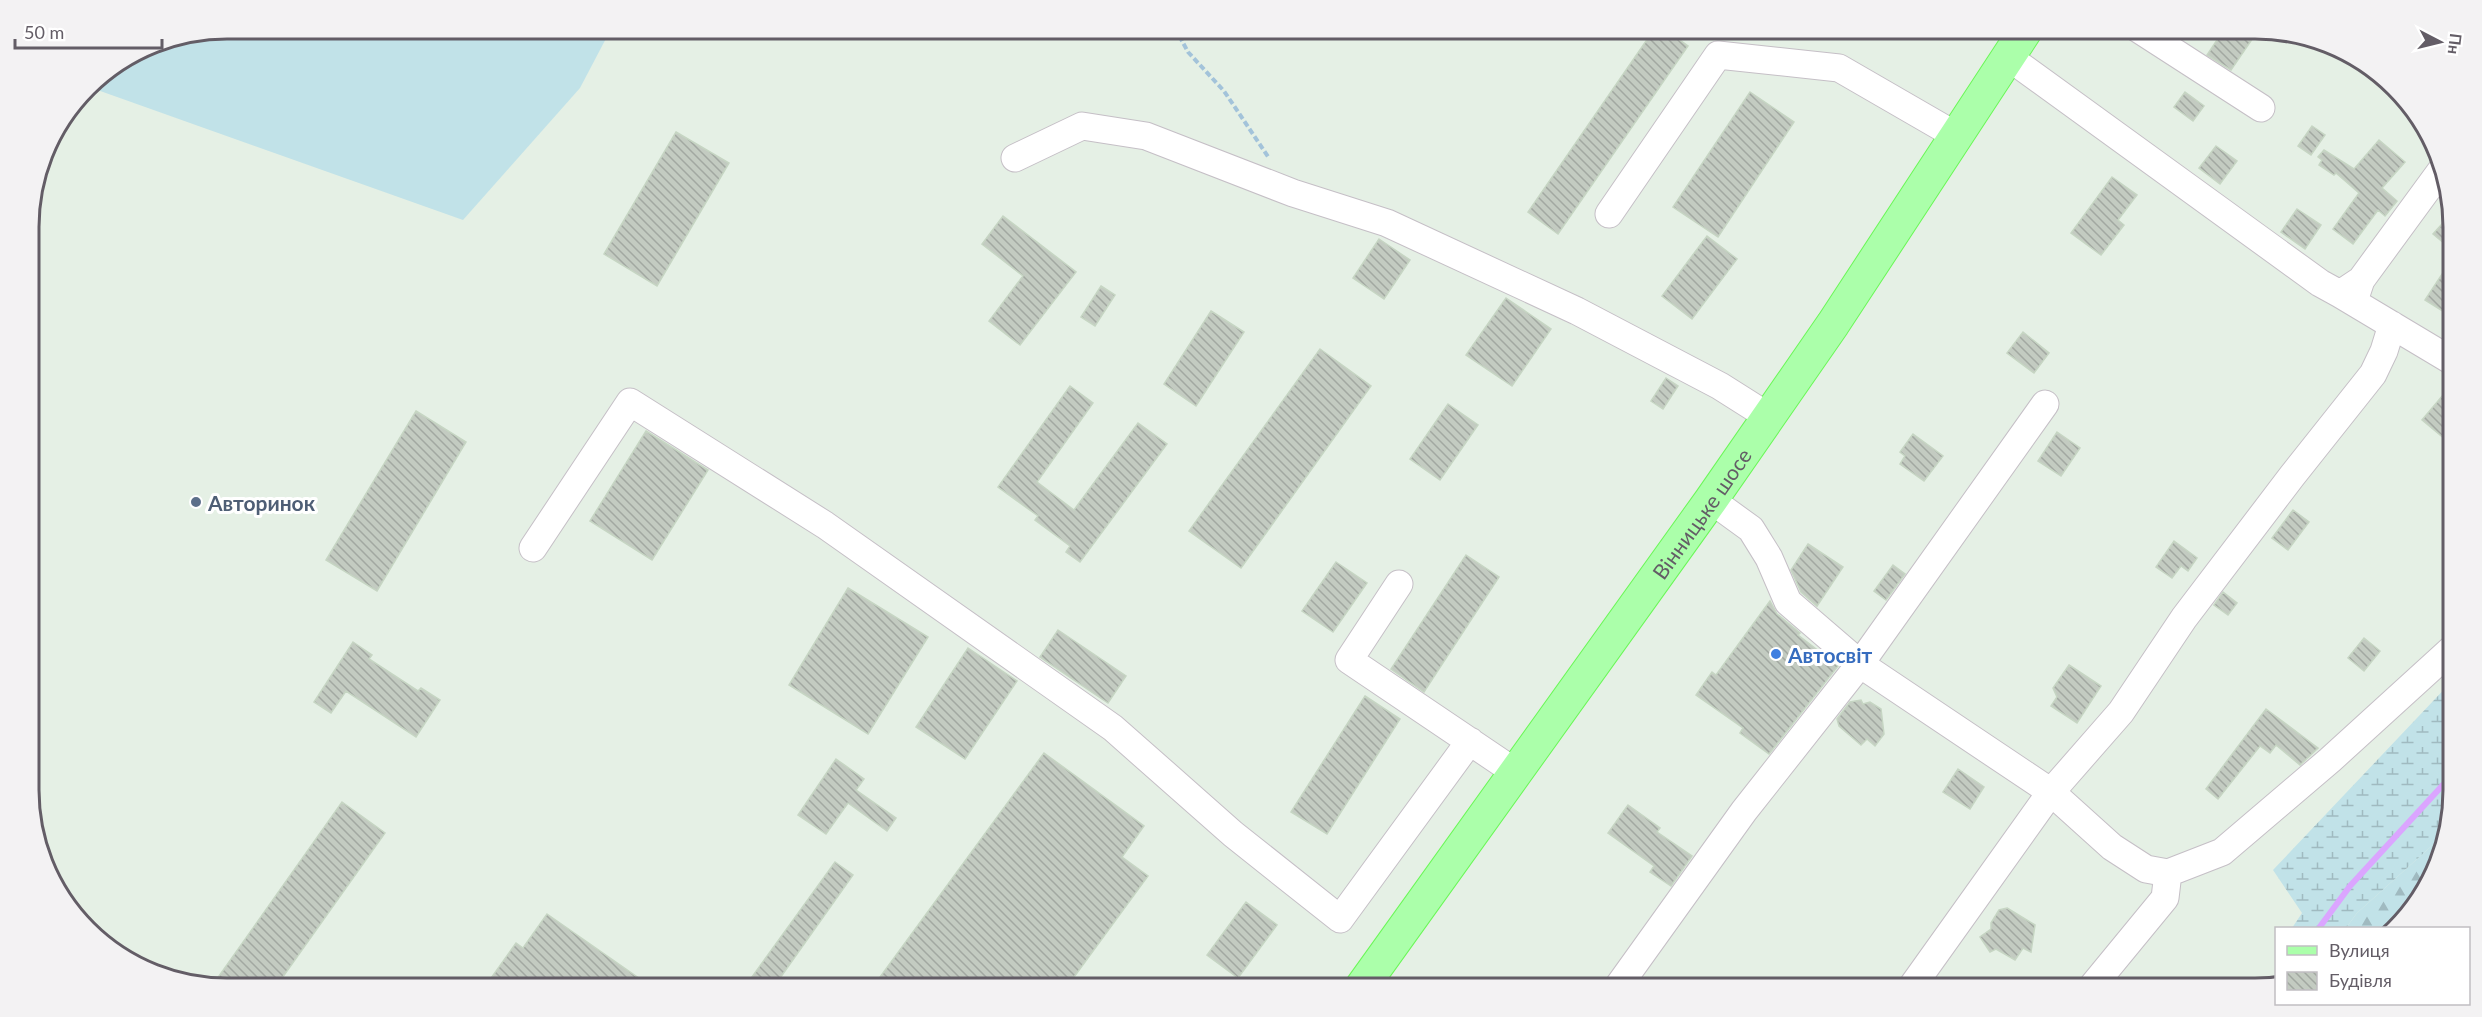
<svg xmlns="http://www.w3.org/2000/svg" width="2482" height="1017" font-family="Lato,sans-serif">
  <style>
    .forest { fill: url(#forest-firs) }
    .wetland { fill: url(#wetland-marsh) }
    .garden { fill: #c1e2e8 }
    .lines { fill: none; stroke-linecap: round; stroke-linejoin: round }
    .stream { stroke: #dba5ff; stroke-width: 6 }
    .building { fill: url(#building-back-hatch); stroke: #c6d5c3; stroke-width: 1.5 }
    .minor-casing { stroke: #c5bfc6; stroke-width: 29 }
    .major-casing { stroke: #6af757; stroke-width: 35 }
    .path { stroke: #a3c3da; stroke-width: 4; stroke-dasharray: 6 3; stroke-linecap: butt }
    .minor { stroke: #fff; stroke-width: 27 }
    .major { stroke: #abffaa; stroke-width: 33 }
    .service-dot { fill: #5c6f8a; stroke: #fff; stroke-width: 2 }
    .shop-dot { fill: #3f7fe0; stroke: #fff; stroke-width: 2 }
    .labels { text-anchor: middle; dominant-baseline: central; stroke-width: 6; stroke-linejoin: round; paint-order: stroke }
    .service-label { font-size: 21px; font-weight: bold; fill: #4e5e75; stroke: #fff; text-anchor: start }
    .street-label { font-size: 21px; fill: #635d66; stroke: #fff }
    .shop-label { font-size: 21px; font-weight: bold; fill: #366cbe; stroke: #fff; text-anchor: start }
    .rim { fill: none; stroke: #635d66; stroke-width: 3 }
  </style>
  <defs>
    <pattern id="forest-firs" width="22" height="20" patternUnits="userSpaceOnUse" patternTransform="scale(1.5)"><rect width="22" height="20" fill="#c1e2e8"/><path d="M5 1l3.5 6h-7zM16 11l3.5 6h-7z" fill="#a0bac0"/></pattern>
    <pattern id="wetland-marsh" width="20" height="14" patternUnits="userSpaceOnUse" patternTransform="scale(1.5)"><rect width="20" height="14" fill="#c1e2e8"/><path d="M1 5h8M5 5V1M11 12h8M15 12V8" fill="none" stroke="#a0bac0"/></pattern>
    <pattern id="building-back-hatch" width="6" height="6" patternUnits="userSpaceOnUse" patternTransform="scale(1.5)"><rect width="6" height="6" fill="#c3cbc1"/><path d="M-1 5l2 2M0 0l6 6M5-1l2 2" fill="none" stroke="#a2a8a1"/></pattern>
  </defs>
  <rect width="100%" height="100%" fill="#e5f0e5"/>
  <path class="forest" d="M2446 833C2440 869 2420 903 2395 928H2346L2357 913Z"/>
  <path class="wetland" d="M2453 680V790L2446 833 2357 913 2346 928H2292L2302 913 2273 870Z"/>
  <path class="garden" d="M227 28H611V29L580 88 463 220 89 87 96 78 151 43Z"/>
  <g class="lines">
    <path class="stream" d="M2319 928 2350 886 2453 774"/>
  </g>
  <path class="building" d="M1655 28H1663L1688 46 1558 234 1528 212Z
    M2225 28H2245L2255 35 2231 70 2207 55Z
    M1750 92 1794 122 1718 237 1673 207Z
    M2185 92 2204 106 2193 121 2174 107Z
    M2312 126 2325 135 2311 155 2298 146Z
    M676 132 729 163 657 286 604 254Z
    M2379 140 2405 162 2382 188 2397 201 2385 216 2378 210 2353 244 2333 229 2359 193 2336 173 2334 175 2319 165 2322 160 2318 157 2324 150 2354 169Z
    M2216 146 2237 161 2220 184 2199 168Z
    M2112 177 2137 195 2118 220 2124 225 2101 255 2071 233Z
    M2297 209 2321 225 2305 249 2281 232Z
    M2452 213V250L2433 234Z
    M1003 216 1076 272 1020 345 989 321 1023 276 982 244Z
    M1707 236 1737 259 1692 319 1662 296Z
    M1379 239 1410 260 1384 299 1353 278Z
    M2452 259V317L2425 300Z
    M1101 286 1115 295 1095 326 1081 317Z
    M1506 298 1551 329 1512 386 1466 355Z
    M1211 311 1244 332 1196 406 1164 384Z
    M2023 332 2049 353 2034 373 2007 353Z
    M1320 349 1371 386 1241 568 1189 531Z
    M1666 378 1678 386 1663 409 1651 401Z
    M1070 386 1093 403 1037 482 1074 510 1138 423 1167 444 1080 562 1066 552 1070 546 1035 520 1038 516 998 487Z
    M2443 395 2452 403V445L2422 420Z
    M1448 404 1478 425 1440 480 1410 459Z
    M416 411 466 442 377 591 326 560Z
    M646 431 708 470 652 560 590 521Z
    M2057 432 2080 448 2061 476 2038 461Z
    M1913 434 1943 456 1924 481 1900 464 1905 456 1900 452Z
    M2293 510 2309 522 2288 550 2272 538Z
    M2174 541 2197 558 2188 571 2181 566 2172 578 2156 567Z
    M1808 544 1843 567 1817 606 1801 592 1791 570Z
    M1466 555 1499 577 1424 692 1391 669Z
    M1336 562 1367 583 1333 632 1302 611Z
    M1893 565 1905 574 1886 600 1874 591Z
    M848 588 928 637 868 734 789 685Z
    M2223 592 2237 603 2228 615 2214 605Z
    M1770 601 1777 614 1800 633 1798 635 1838 666 1769 754 1740 733 1743 728 1696 695 1712 672 1716 675Z
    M1058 630 1126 676 1108 703 1040 657Z
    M2364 638 2380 651 2364 671 2348 658Z
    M353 642 372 655 369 659 418 691 421 688 440 700 416 737 346 691 331 713 314 702Z
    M968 648 1017 681 965 759 916 727Z
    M2069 665 2101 686 2077 723 2051 706 2057 697 2053 688Z
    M1365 696 1400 719 1327 834 1291 812Z
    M1861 700 1863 704 1870 702 1881 709 1884 734 1875 746 1867 739 1861 745 1839 726 1837 719 1850 702Z
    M2266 709 2318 748 2300 765 2276 745 2270 753 2260 746 2218 799 2206 789Z
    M1044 753 1144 826 1122 857 1148 876 1066 988H872Z
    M836 759 864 779 856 790 896 818 887 831 848 803 826 834 798 815Z
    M1958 769 1984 787 1970 809 1943 792Z
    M342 802 385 833 275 988H227L212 986Z
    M1628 805 1660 828 1657 832 1692 856 1671 886 1650 872 1654 866 1608 833Z
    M835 862 853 875 773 988H744Z
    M1246 902 1277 925 1238 978 1207 955Z
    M2007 908 2035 925 2031 952 2023 948 2015 960 1996 949 1990 952 1980 937 1991 929V923L1999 910Z
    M547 914 640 979 633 988H484L516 943 523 948Z"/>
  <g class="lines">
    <g class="minor-casing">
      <path id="minor" d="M2137 28 2261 108
        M2007 56 2320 283 2340 294 2361 280
        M1015 158 1082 126 1146 136 1293 193 1387 223 1577 311 1720 386 1769 417
        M1609 214 1718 55 1839 68 1955 135
        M2340 294 2452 361
        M2355 298 2361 280 2440 172
        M1711 500 1751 529 1769 558 1788 602 1860 664 2051 792 2112 847 2146 869 2168 873 2222 852 2330 760 2453 648
        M533 548 630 402 825 525 1113 728 1233 834 1340 919 1470 741
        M1399 584 1349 660 1515 772
        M1617 988 1744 811 1860 664 2045 404
        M1911 988 2051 792 2121 712 2184 618 2292 476 2373 374 2384 351 2392 325
        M2091 988 2165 898 2168 873"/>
    </g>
    <g class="major-casing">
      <g id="major">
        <path id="s1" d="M1361 988 1711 500 1833 324 2027 28"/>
      </g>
    </g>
    <path class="path" d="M1175 28 1188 52 1224 91 1269 158"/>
    <use href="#minor" class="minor"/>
    <use href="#major" class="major"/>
  </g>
  <circle class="service-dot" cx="196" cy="502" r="6"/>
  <circle class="shop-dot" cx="1776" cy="654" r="6"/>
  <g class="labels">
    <g class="service-label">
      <text x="208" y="502">Авторинок</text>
    </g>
    <g class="street-label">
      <text stroke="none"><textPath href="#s1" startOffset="584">Вінницьке шосе</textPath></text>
    </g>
    <g class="shop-label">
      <text x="1788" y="654">Автосвіт</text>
    </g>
  </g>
  <path d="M0 0H2482V1017H0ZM227 39H2255A188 188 0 0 1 2443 227V790A188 188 0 0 1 2255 978H227A188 188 0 0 1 39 790V227A188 188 0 0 1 227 39Z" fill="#f3f2f3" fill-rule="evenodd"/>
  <path class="rim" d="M227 39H2255A188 188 0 0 1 2443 227V790A188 188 0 0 1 2255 978H227A188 188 0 0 1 39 790V227A188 188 0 0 1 227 39Z"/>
  <rect x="2275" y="927" width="195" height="78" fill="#ffffff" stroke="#c1bec2" stroke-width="1.5"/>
  <rect x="2287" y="946" width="30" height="9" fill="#abffaa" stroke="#c1bec2" stroke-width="1.5"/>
  <text x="2329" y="957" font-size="18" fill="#635d66">Вулиця</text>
  <rect x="2287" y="972" width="30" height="18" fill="url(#building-back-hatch)" stroke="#c1bec2" stroke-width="1.5"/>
  <text x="2329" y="987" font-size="18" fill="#635d66">Будівля</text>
  <g transform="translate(2440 42) rotate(97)" stroke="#ffffff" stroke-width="4.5" paint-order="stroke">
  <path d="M0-4.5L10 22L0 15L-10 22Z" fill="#635d66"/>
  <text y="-9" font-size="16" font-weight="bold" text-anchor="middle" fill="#635d66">Пн</text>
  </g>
  <path d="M15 39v9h147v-9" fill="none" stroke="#635d66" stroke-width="3"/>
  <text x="24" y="39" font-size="18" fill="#635d66" stroke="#ffffff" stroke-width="4.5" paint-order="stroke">50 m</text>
</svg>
